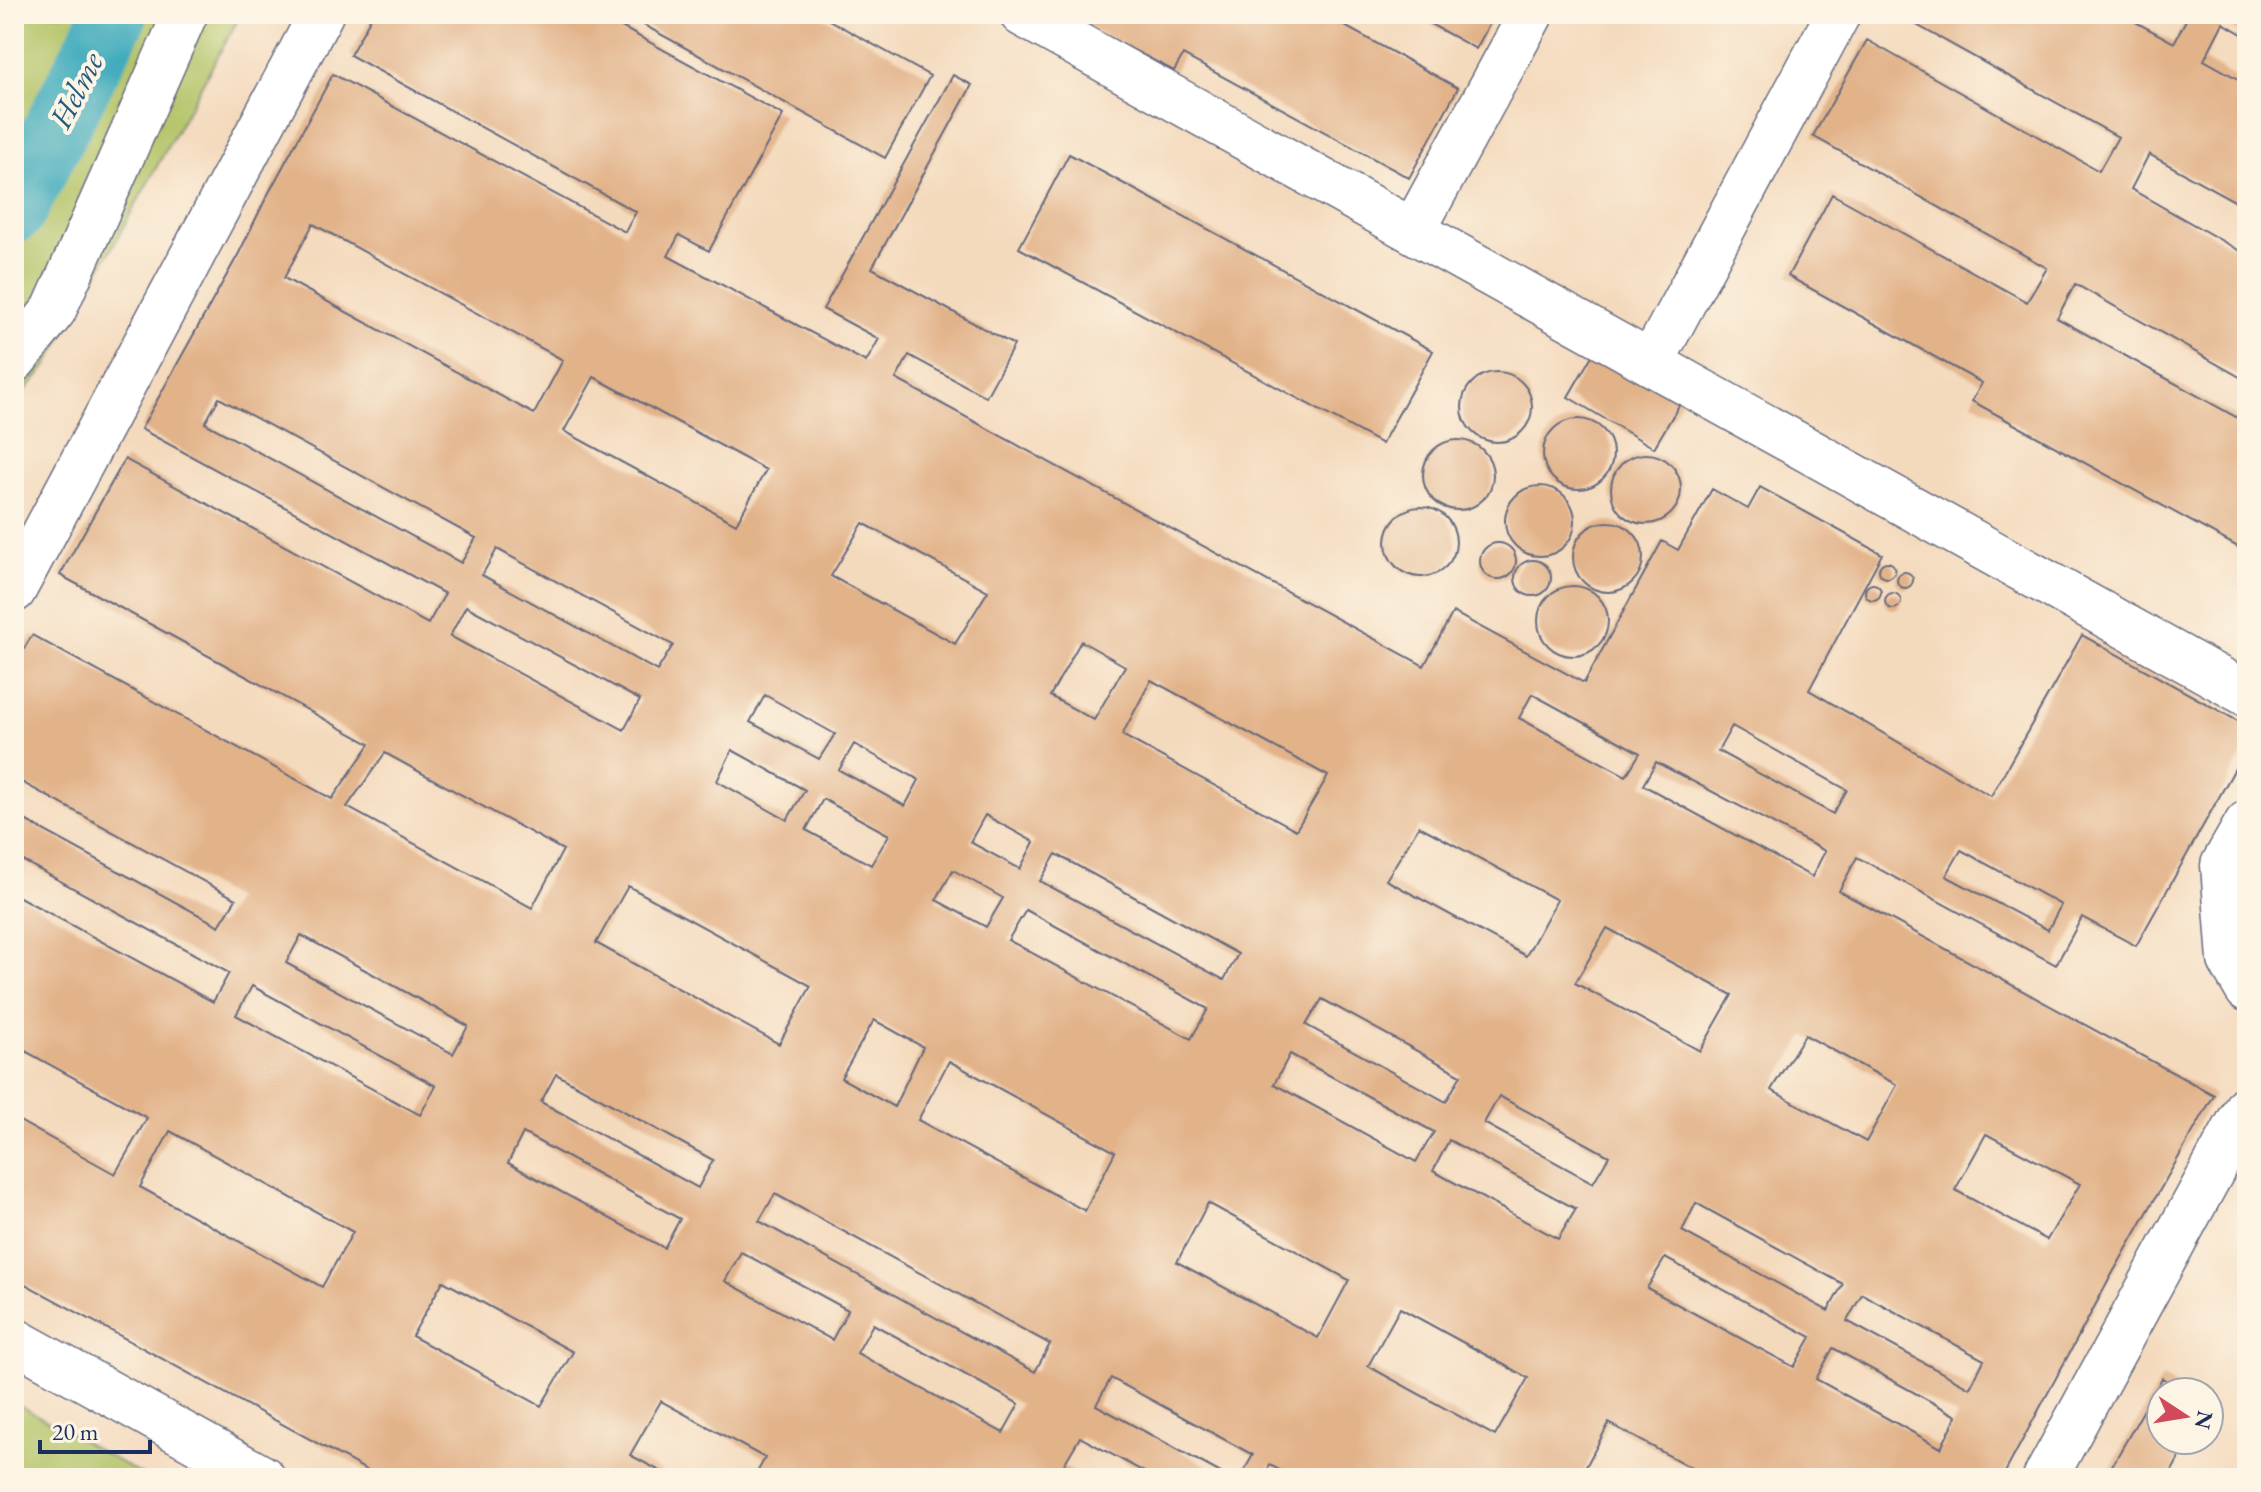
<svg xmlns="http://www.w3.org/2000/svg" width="2261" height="1492" font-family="'EB Garamond',serif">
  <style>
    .green { fill: #b2c366; stroke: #667962; stroke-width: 2 }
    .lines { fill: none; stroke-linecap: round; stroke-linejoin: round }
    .river { stroke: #3daabc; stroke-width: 66 }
    .building { fill: #e2b289; fill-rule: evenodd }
    .minor-casing { stroke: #676b7f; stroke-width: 47 }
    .minor { stroke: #fff; stroke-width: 44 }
    .labels { text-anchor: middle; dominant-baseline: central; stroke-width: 8; stroke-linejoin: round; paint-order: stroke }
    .water-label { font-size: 32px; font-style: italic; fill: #275a7f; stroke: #fcf5e5 }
  </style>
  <rect width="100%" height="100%" fill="#fcf5e5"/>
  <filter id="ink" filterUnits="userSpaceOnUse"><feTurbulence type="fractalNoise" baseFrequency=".0125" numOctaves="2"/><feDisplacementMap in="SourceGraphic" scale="16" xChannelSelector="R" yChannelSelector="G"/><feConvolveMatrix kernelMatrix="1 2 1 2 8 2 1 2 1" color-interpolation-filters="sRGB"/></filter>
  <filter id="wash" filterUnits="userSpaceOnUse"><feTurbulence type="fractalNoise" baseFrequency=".006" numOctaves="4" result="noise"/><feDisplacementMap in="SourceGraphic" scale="32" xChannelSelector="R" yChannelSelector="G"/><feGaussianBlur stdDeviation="1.8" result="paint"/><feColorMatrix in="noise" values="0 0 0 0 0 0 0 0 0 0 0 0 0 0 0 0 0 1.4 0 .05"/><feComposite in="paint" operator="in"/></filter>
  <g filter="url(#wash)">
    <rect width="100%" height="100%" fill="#f4dabd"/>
    <path class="green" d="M14 14H241L46 367 14 403Z
      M14 1402 147 1478H14Z"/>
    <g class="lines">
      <path class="river" d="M14 210 115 14"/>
    </g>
    <g id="blocks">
      <path class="building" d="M373 14H598L783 115 709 251 679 235 668 256 866 362 879 339 823 309 953 75 972 85 872 268 1014 345 986 397 909 355 896 379 1424 666 1453 612 1584 683 1662 541 1678 550 1712 489 1748 509 1760 487 1882 554 1809 690 1991 796 2082 635 2247 726V747L2136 946 2082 917 2056 965 1857 857 1839 891 2214 1095 2111 1276 2002 1478H1710L1609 1423 1580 1478H1295L1270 1465 1263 1478H1240L1253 1455 1111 1378 1096 1405 1230 1478H1155L1080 1437 1063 1466 1085 1478H754L765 1458 661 1401 630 1455 673 1478H381L14 1278V1118L115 1174 147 1118 14 1045V894L213 1002 229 973 14 856V814L219 926 236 899 14 778V666L32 635 332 799 370 744 60 575 125 459 428 624 445 594 141 429 239 253 266 198 333 74 625 232 636 212 350 55ZM313 224 563 360 534 414 284 278ZM594 377 766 470 736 524 564 431ZM219 398 476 538 461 563 205 423ZM863 523 988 591 955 644 831 576ZM497 549 673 645 657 671 482 575ZM466 606 640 700 624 730 450 636ZM1081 641 1125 666 1094 720 1050 696ZM1151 680 1328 776 1296 830 1122 735ZM1532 694 1640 753 1626 776 1519 718ZM765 695 835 734 819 759 750 722ZM1732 726 1847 790 1833 814 1718 751ZM854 744 919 780 905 806 839 770ZM732 750 805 790 787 820 717 781ZM385 753 563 850 532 908 347 807ZM1656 762 1825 851 1812 877 1643 785ZM823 799 889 835 871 865 806 830ZM985 815 1034 842 1020 869 970 842ZM1419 826 1557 900 1526 956 1386 880ZM1961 850 2061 905 2048 930 1946 876ZM1056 854 1238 954 1224 980 1040 881ZM953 870 1003 898 986 927 936 900ZM628 886 811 986 779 1044 596 943ZM1026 910 1208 1009 1191 1039 1008 940ZM1607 928 1732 995 1700 1051 1575 983ZM301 935 468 1026 453 1054 286 963ZM252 986 436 1086 420 1115 236 1015ZM1322 999 1461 1075 1446 1102 1306 1025ZM874 1020 923 1047 894 1107 841 1078ZM1805 1035 1897 1085 1866 1142 1771 1090ZM1290 1054 1434 1132 1416 1162 1274 1084ZM949 1061 1115 1152 1085 1211 918 1120ZM556 1074 713 1160 698 1188 541 1102ZM1499 1096 1609 1156 1593 1183 1484 1123ZM170 1131 353 1232 322 1287 140 1187ZM523 1133 680 1219 664 1248 508 1163ZM1986 1134 2080 1184 2047 1240 1955 1190ZM1449 1140 1576 1209 1558 1239 1433 1171ZM775 1194 1050 1344 1035 1372 759 1221ZM1208 1203 1349 1280 1318 1338 1177 1262ZM1696 1203 1843 1284 1828 1311 1682 1231ZM741 1252 848 1310 832 1340 725 1281ZM1665 1258 1811 1337 1794 1367 1647 1288ZM443 1281 573 1352 541 1406 412 1336ZM1862 1294 1984 1360 1970 1388 1847 1321ZM1400 1308 1528 1378 1495 1436 1368 1366ZM873 1324 1019 1404 1003 1433 857 1353ZM1833 1348 1957 1416 1941 1448 1816 1379Z
        M624 14H818L930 76 885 158Z
        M1064 14H1323L1458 88 1409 178 1183 55 1174 71Z
        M1412 14H1495L1476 49Z
        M1897 14H2121L2174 43 2189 14H2247V37L2223 23 2204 60 2247 84V208L2149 154 2131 189 2247 255V381L2075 284 2057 318 2247 423V552L1972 401 1982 383 1788 276 1832 194 2027 302 2047 268 1813 136 1867 40 2099 171 2118 137Z
        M1069 154 1433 351 1382 444 1019 248Z
        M1598 345 1685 395 1654 448 1568 397Z
        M1462 407a35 35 0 1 1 70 0a35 35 0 1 1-70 0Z
        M1543 454a35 35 0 1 1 70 0a35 35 0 1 1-70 0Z
        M1423 475a35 35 0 1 1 70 0a35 35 0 1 1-70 0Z
        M1611 489a35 35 0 1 1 70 0a35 35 0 1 1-70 0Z
        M1505 521a35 35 0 1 1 70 0a35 35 0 1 1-70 0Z
        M1386 542a35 35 0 1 1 70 0a35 35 0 1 1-70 0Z
        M1573 557a35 35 0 1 1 70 0a35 35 0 1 1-70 0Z
        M1480 561a18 18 0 1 1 36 0a18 18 0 1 1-36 0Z
        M1515 578a18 18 0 1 1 36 0a18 18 0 1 1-36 0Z
        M1879 570a8 8 0 1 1 16 0a8 8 0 1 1-16 0Z
        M1897 580a8 8 0 1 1 16 0a8 8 0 1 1-16 0Z
        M1865 592a8 8 0 1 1 16 0a8 8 0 1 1-16 0Z
        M1538 621a35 35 0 1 1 70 0a35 35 0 1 1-70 0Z
        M1885 601a8 8 0 1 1 16 0a8 8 0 1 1-16 0Z
        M2162 1378 2187 1392H2161V1440H2189L2168 1478H2105Z"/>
    </g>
  </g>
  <g filter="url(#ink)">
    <use href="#blocks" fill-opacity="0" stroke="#676b7f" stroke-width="2"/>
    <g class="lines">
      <g class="minor-casing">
        <path id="minor" d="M1022 14 2247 694
          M1413 231 1531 14
          M14 360 54 310 185 14
          M1651 363 1838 14
          M14 590 321 14
          M2247 823 2223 865 2230 960 2247 989
          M14 1340 263 1478
          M2045 1478 2247 1107"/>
      </g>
      <use href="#minor" class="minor"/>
    </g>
  </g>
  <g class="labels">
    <g class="water-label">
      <text transform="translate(76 90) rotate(-63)">Helme</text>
    </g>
  </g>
  <rect width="2261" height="1492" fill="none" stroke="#fcf5e5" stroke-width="48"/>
  <g transform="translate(2185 1416) rotate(102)"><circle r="38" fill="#fcf5e5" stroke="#a2a6af" stroke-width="2"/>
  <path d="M0-6L14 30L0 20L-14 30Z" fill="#d1495b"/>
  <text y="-12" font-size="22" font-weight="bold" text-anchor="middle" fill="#1b2f5e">N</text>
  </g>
  <path d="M40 1440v12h110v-12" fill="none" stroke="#1b2f5e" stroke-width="4"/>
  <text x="52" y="1440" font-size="24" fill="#1b2f5e" stroke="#fcf5e5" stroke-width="6" paint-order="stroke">20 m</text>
</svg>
